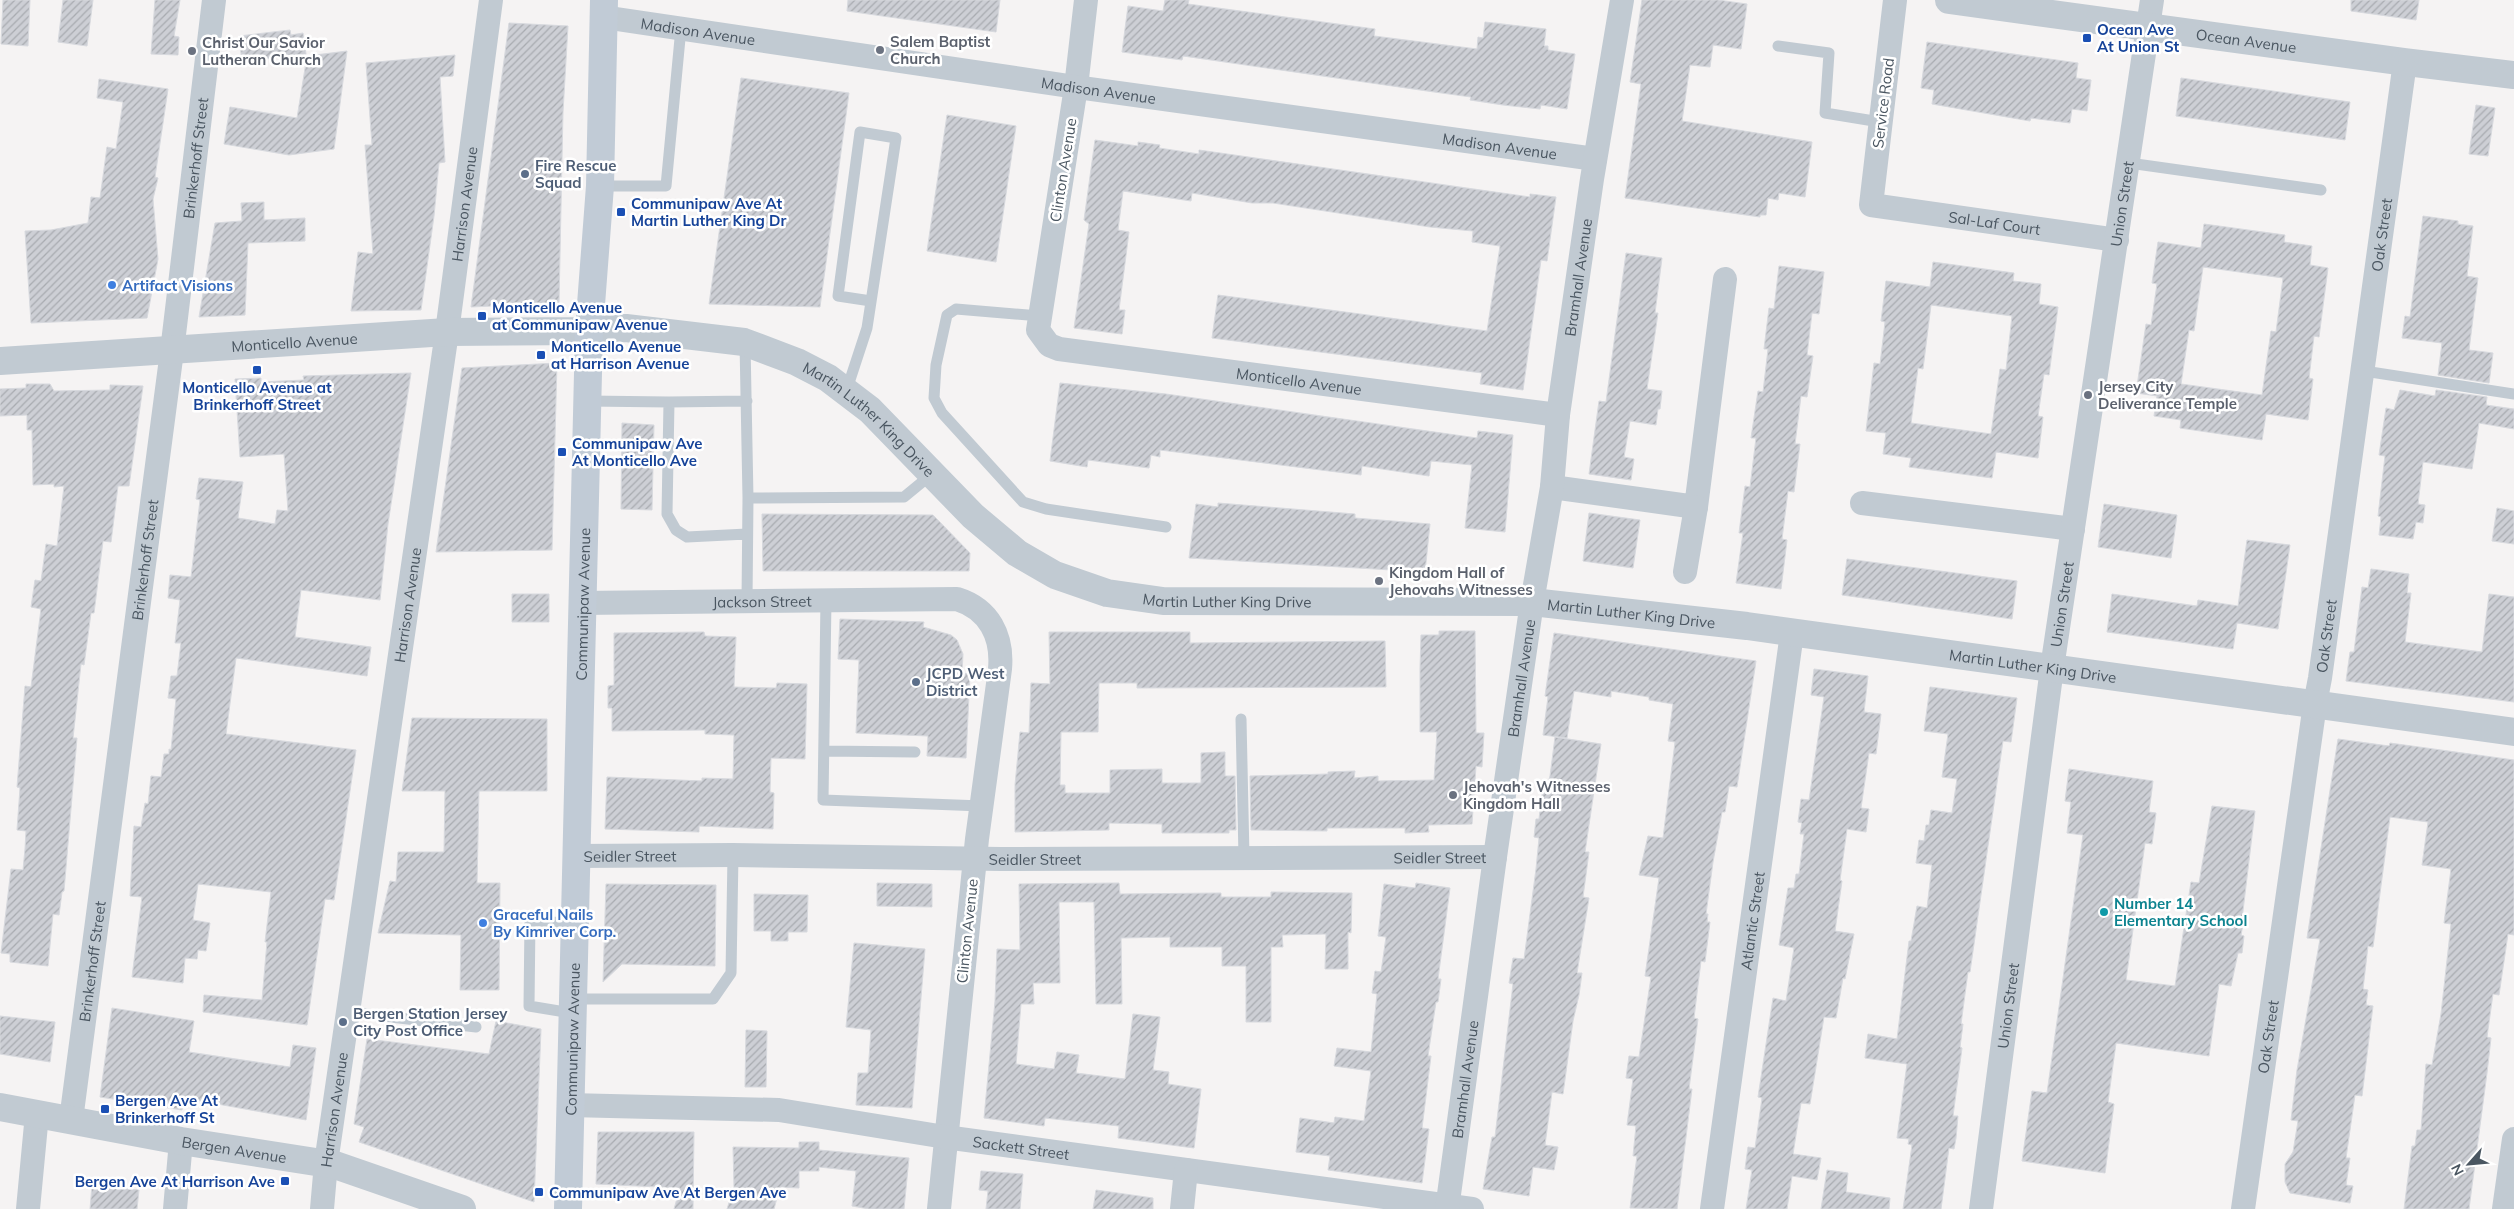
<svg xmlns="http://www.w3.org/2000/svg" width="2514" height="1209" font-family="Mulish,sans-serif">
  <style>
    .building { fill: url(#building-hatch); stroke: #d7d9de; fill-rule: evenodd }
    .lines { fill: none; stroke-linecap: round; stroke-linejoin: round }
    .service { stroke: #c1cad2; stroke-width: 11 }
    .minor { stroke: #c1cad2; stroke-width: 24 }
    .tertiary { stroke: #c1cad2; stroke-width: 28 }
    .secondary { stroke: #c1cbd6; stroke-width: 28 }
    .transit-dot { fill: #1a4fb4; stroke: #fff; stroke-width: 2 }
    .worship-dot { fill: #6b7280; stroke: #fff; stroke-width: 2 }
    .service-dot { fill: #5c6f8a; stroke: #fff; stroke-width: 2 }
    .shop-dot { fill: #3f7fe0; stroke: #fff; stroke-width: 2 }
    .culture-dot { fill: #0f9aa8; stroke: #fff; stroke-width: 2 }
    .labels { text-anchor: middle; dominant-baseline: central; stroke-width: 5; stroke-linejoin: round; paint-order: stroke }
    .transit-label { font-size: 15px; font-weight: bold; fill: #164399; stroke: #fff; text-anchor: start }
    .street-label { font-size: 15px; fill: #4a5661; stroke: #fff }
    .worship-label { font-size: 15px; font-weight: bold; fill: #5b616d; stroke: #fff; text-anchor: start }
    .service-label { font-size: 15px; font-weight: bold; fill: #4e5e75; stroke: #fff; text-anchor: start }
    .shop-label { font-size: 15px; font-weight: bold; fill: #366cbe; stroke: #fff; text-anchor: start }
    .culture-label { font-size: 15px; font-weight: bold; fill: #0d838f; stroke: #fff; text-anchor: start }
  </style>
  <defs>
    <pattern id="building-hatch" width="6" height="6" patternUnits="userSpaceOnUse" patternTransform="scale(1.25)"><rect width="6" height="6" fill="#cdcfd5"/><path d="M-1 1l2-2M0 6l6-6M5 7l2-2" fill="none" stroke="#a8abb0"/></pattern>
  </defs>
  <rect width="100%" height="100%" fill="#f5f3f3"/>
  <path class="building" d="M3 0H30L28 46 1 44Z
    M63 0H93L87 46 58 42Z
    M155 0H180L174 36 179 37 178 55 151 54Z
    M848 0H1000L996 32 847 11Z
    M1165 0H1189L1188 4 1375 29 1374 36 1477 49 1478 37 1483 38 1485 22 1546 29 1544 46H1548V50L1575 54 1567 109 1541 105 1540 109 1503 105 1470 100 1471 97 1427 91 1183 56 1182 60 1122 52 1128 6 1163 11Z
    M1642 0H1718L1747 4 1741 49 1713 45 1710 67 1690 65 1682 121 1812 142 1805 197 1779 193 1778 200 1768 198 1766 215H1760V217L1625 198 1641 84 1630 82Z
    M2351 0H2419L2416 20 2351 11Z
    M509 23 568 26 563 112 559 303 471 307Z
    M290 30 291 35 303 33 306 54 242 62 239 36Z
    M1927 42 2078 63 2076 78 2091 80 2087 111 2072 109 2070 123 2031 118 2030 121 1932 104 1934 90 1921 88Z
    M347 51 334 149 289 155 224 144 230 107 297 118 307 56Z
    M455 55 453 76 440 77 445 162 439 163 434 216 421 310 351 311 358 252 373 254 365 145H372L366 63Z
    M741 78 849 93 820 307 709 304Z
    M2181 78 2350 102 2345 140 2176 116Z
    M99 79 168 89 155 177 158 178 153 199 158 259 147 318 31 323 25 231 51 230 88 223 91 197 100 198 107 147 116 149 123 102 97 98Z
    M2476 105 2495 108 2488 156 2469 154Z
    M947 115 1016 126 996 262 927 251Z
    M1095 140 1138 146V142L1160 145 1159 148 1199 154V150L1530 197V194L1556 197 1547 261 1541 260 1523 390 1480 384 1482 373 1212 338 1218 295 1487 331 1500 246 1472 242 1473 231 1430 227 1273 203H1252L1192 193 1191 201 1123 191 1118 230 1129 232 1119 310H1125L1122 334 1074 328 1089 224 1084 220Z
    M264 202V220L305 218V241L248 243 245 315 199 317 215 223 242 221 241 203Z
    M2423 216 2458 221V224L2473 226 2467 276 2478 278 2469 350 2493 353 2489 383 2438 375 2442 343 2402 338 2405 316 2410 317Z
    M2204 224 2285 235 2284 242 2312 246 2310 265 2328 268 2319 337 2314 336 2309 378 2313 379 2308 420 2266 414 2262 440 2180 428 2181 420 2154 416 2157 396 2136 393 2146 324 2151 325 2157 284 2152 283 2158 242 2201 248ZM2203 267 2283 278 2276 332 2271 331 2262 395 2181 384 2189 330 2194 331Z
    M1626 253 1662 258 1655 313H1658L1647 389 1662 391 1660 409H1658L1656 425 1630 421 1624 457 1634 459 1631 480 1589 474 1599 401 1606 402Z
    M1933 262 2014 273 2013 281 2041 284 2039 304 2058 307 2049 375 2044 374 2038 416 2043 417 2038 458 1996 452 1992 478 1909 467 1911 458 1883 454 1886 433 1866 431 1874 363 1880 364 1885 322 1881 321 1886 281 1930 287ZM1931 305 2012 316 2006 370 2000 369 1991 434 1911 423 1918 368 1923 369Z
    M1779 266 1824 272 1819 314 1812 313 1807 355 1813 356 1807 397 1801 396 1795 444H1800L1794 492 1788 491 1782 539 1787 540 1781 589 1736 583 1743 533H1739L1745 486 1750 487 1756 438H1751L1758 391 1763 392 1768 349H1764L1769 308 1774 309Z
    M557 363 552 550 436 552 462 368Z
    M411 373 388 524 380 600 301 590 295 637 371 647 367 676 236 658 226 734 356 750 334 900 325 899 307 1025 203 1012 204 995 262 1000 267 942H265L271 892 198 884 193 920 210 923 206 951 198 950 197 959 185 958 183 983 132 977 142 897 130 896 134 826 141 827 145 803 148 804 151 776 161 777 164 754H169V749L171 750 176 699 168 698 171 676H177L181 643H175L180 600 168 598 170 575 191 577 200 500 196 499 199 478 243 482 238 518 275 524 277 510 288 511 284 454 240 457 235 379 261 378V382L304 380 303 376Z
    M1060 383 1166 394 1477 438 1478 431 1513 435 1505 532 1465 528 1472 465 1431 461 1429 476 1362 466 1361 475 1160 450V457L1151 455 1149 468 1088 460 1087 467 1050 461Z
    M26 384H50L54 391 110 390V385L143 386 129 486H118L111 542 103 541 94 613H91L84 665 81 664 73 738H77L64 891 62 892 59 915 53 914 48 966 10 962V954L1 953 11 869 23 870 25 849 26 831 17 830 20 788 17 787 25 686 31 687 41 609 31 607 35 580 41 581 46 544 57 546 64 486 54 487V484L33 485 32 430H27V415L0 416V389L26 388Z
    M2400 390 2435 396 2436 390 2487 397 2486 405 2514 409V429L2479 423 2472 469 2423 462 2418 504 2425 505 2423 523 2416 522 2413 539 2379 535 2381 517 2378 516 2385 456 2379 455 2386 408 2394 410Z
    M622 423 654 425 652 510 621 509Z
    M1218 503 1355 514V518L1430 524 1425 572 1189 558 1196 504 1218 507Z
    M2104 504 2177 515 2171 558 2098 547Z
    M2497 508 2514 511V544L2492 541Z
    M1589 513 1640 520 1633 568 1583 561Z
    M762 514 933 515 970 553 969 571H763Z
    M2247 540 2290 545 2278 629 2237 623 2233 649 2107 632 2112 594 2197 606 2198 600 2238 606Z
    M1847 559 2017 581 2012 619 1842 595Z
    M2371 569 2409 574 2407 593H2411L2405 642 2482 652 2489 594 2514 597V702L2346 681 2350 652H2354L2362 587 2368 588Z
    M512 594H549V622H512Z
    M840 619 924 622 923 627 951 635 957 640 963 654 962 673 970 674 966 758 927 756 928 736 856 733 859 660 838 659Z
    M1439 631H1475L1476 733H1484L1482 767 1476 766 1472 824 1428 825 1429 832 1405 833V828H1327V831L1251 830 1250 776 1328 774V772L1355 771 1354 778 1378 776V781L1434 780 1437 732H1420V669L1421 635H1439Z
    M704 632 705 636 736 637 734 687 776 688 777 683 807 684 805 759 771 758 770 792 774 793 773 829 699 826V832L605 829 607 777 702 781V778L733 779 734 735 705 734V730L612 731V708H608V686L614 685V633Z
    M1049 632H1190V643L1385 641 1386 687 1137 688V683H1099L1098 732H1061L1060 785H1065V793H1110V770L1162 769V783H1201V753L1225 752V776H1235L1236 830H1229V833H1162V824L1109 823V830L1015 832V785L1020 732 1029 733 1031 683 1050 684Z
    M1554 633 1756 661 1737 787 1729 786 1725 812H1722L1713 862 1706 914H1708L1707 922H1710L1705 962 1701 961 1694 1018 1698 1019 1689 1089H1692L1677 1209 1630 1208 1637 1156H1633L1636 1126 1627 1125 1633 1079 1626 1078 1629 1056 1639 1057 1651 977 1645 976 1659 878 1639 875 1648 836 1663 838 1675 742 1668 741 1673 704 1649 700V697L1611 691V697L1574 691 1567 738 1543 735 1548 697 1545 696Z
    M1814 669 1868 676 1864 712 1881 714 1876 754 1869 753 1861 808 1869 809 1866 832 1847 829 1840 880 1842 881 1835 931 1854 934 1845 979 1843 978 1836 1018 1824 1017 1810 1104 1801 1103 1793 1154 1821 1158 1817 1180 1792 1176 1787 1209H1746L1752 1170 1745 1169 1748 1147 1755 1148 1762 1098 1758 1097 1773 998 1786 1001 1794 948 1779 945 1788 888H1794L1796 874H1799L1804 834H1800L1802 823 1798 822 1801 799 1809 800 1824 697 1811 695Z
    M1930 687 2017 698 2011 742 2003 741 1970 972H1968L1961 1024H1963L1960 1047 1962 1048 1953 1116H1958L1956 1138 1954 1149 1949 1148 1941 1209H1903L1912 1145 1908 1144 1909 1139 1897 1138 1907 1064 1865 1058 1868 1034 1897 1039 1909 941H1911L1917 906 1927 908 1932 865 1916 863 1919 840 1924 841 1926 825H1929L1931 810 1952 813 1957 779 1942 777 1948 734 1924 731Z
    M412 718 547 719V791H479L477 883H500L499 990H460L461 935 378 933 390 881 396 882 398 852H444L445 791H402Z
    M1555 737 1601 744 1585 852H1589L1583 897 1589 898 1577 973H1582L1579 995 1573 1021 1563 1094 1552 1092 1545 1145 1558 1147 1554 1170 1533 1167 1529 1196 1483 1189 1492 1137H1495L1513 984 1509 983 1513 958 1524 959 1536 869 1539 838 1534 837 1536 819H1539L1542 792 1545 793 1550 776Z
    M2338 739 2389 746 2390 743 2514 760V935L2508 934 2499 995 2493 994 2487 1037 2491 1038 2487 1073 2469 1209H2404L2412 1146H2415L2417 1130H2421L2426 1064 2432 1065 2441 1014 2451 924 2444 923 2451 869 2422 865 2428 822 2390 817 2373 947 2368 946 2363 989 2368 990 2366 1005 2373 1006 2362 1096 2355 1095 2346 1158H2350L2346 1185 2353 1186 2350 1203 2290 1193 2285 1182V1164L2293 1152 2298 1121 2291 1120 2297 1070 2320 939 2307 938Z
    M2069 769 2153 781 2149 812 2156 813 2152 844 2145 843 2126 980 2175 986 2191 882 2199 883 2212 806 2255 811 2242 919H2244L2241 935 2244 936 2242 953H2238L2231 986 2219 984 2209 1056 2116 1043 2108 1102 2114 1104 2105 1173 2022 1161 2032 1091 2047 1093 2083 835 2067 833 2071 802 2065 801Z
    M877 883 932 884V907L877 906Z
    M1119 883 1120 894 1221 893V897H1271V892L1352 893 1351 933 1348 932V969H1325L1326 934 1282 935 1283 947H1271V1022H1246V966H1222V947H1170V937L1121 938 1122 1004H1096L1094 902H1059L1060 983H1033L1034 1004H1021L1016 1064 1054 1069 1057 1052 1079 1055 1076 1073 1125 1079 1133 1014 1160 1017 1153 1070 1169 1072 1168 1084 1201 1089 1194 1148 1118 1138 1119 1126 1045 1118 1044 1126 984 1118 995 1001 997 949 1020 950 1019 884Z
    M1416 883 1450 888 1438 979H1441L1438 1002H1436L1428 1056H1431L1422 1128 1429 1129 1422 1183 1328 1170 1330 1156 1296 1152 1300 1118 1334 1123 1335 1117 1364 1121 1371 1071 1334 1066 1337 1048 1371 1052 1377 994 1372 993 1375 971 1381 972 1386 937 1378 936 1384 884 1415 888Z
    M606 884 716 885 715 966 622 964 603 982Z
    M754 894 808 895 807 932H788V941H771V931H754Z
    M854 943 925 949 912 1108 856 1105 858 1073H868L871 1030 846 1027Z
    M112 1008 194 1021 189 1052 290 1067 293 1045 316 1048 306 1120 184 1098 182 1110 100 1097Z
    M0 1016 55 1022 50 1062 0 1054Z
    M496 1021 541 1029 534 1202 359 1142 364 1127 354 1124 367 1039 489 1054Z
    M746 1030 767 1031 766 1087H745Z
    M598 1132H694L693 1209H674L680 1188 596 1184Z
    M799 1142H819V1150L909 1158 904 1209H869L852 1206 856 1171 819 1167V1171H799V1188L780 1187 774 1209H727L734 1187 733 1147 799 1148Z
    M1827 1170 1848 1173 1846 1192 1890 1198 1889 1209H1821Z
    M981 1171 1023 1174 1020 1209H986L988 1191 979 1190Z
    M92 1185 139 1190 137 1209H90Z
    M1096 1190 1153 1198V1209H1093Z"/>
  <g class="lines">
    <path class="service" d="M1778 46 1829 53 1825 113 1880 122
      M2129 163 2321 190
      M600 186H666L681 28
      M1040 316 956 309 947 315 936 365 934 398 942 413 1023 502 1046 509 1166 527
      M745 343 748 498 904 497 932 474
      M2364 371 2514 394
      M846 392 867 328 896 138 860 132 838 296 871 301
      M588 401 669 402
      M747 401 669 402 667 514 676 530 687 537 747 534
      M826 600 823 800 982 806
      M747 601 748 498
      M1241 719 1244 857
      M824 751 915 752
      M573 999H713L731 973 733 855
      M348 1012 476 1027
      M571 1013 529 1006 530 920 574 924"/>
    <g class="minor">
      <path id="s1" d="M1086 0 1076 87 1038 330 1049 345 1059 349 1558 415"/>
      <path id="s2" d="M1895 0 1871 205 2117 240"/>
      <path id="s3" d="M603 17 1076 87 1595 159"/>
      <path d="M1552 487 1696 507 1725 279"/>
      <path d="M1862 503 2073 529"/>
      <path d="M1685 572 1696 507"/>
      <path id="s4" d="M581 603 957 599C989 609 1003 636 1000 669L977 839 939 1209"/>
      <path id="s5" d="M575 856 733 855 1001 859 1495 857"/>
      <path id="s6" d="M569 1105 779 1110 945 1137 1472 1209"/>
      <path id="s7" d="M71 1120 172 351 214 0"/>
      <path d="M28 1209 37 1114"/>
      <path d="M175 1209 181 1141"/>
      <path id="s8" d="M322 1209 326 1163 447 332 491 0"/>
      <path d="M1182 1209 1186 1170"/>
      <path id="s9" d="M1447 1209 1495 857 1532 602 1552 487 1558 415 1592 179 1622 0"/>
      <path id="s10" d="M1712 1209 1792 633"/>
      <path id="s11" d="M1981 1209 2052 668 2152 0"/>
      <path id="s12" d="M2243 1209 2315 704 2320 678 2405 62"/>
      <path d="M2504 1209 2514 1139"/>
    </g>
    <g class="tertiary">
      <path id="s13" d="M1949 0 2405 62 2514 75"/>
      <path id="s14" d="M0 361 447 332 589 331 626 328 744 342 797 362 828 378 870 410 973 516 1017 553 1055 575 1107 593 1163 601 1532 602 1747 626 2514 732"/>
      <path id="s15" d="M0 1107 181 1141 335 1165 462 1209"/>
    </g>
    <path class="secondary" id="s16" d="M568 1209 589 331 600 186 604 0"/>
  </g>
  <g class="transit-dot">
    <rect x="2082" y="33" width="10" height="10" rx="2.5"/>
    <rect x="616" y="207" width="10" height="10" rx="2.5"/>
    <rect x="477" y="311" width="10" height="10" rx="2.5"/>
    <rect x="536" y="350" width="10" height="10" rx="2.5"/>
    <rect x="252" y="365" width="10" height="10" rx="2.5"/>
    <rect x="557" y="447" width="10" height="10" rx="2.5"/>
    <rect x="100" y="1104" width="10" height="10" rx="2.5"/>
    <rect x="280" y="1176" width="10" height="10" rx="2.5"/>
    <rect x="534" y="1187" width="10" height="10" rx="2.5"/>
  </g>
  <g class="worship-dot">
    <circle cx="880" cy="50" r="5"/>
    <circle cx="192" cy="51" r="5"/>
    <circle cx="2088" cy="395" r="5"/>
    <circle cx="1379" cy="581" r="5"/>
    <circle cx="1453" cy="795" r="5"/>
  </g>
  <g class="service-dot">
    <circle cx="525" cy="174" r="5"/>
    <circle cx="916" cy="682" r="5"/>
    <circle cx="343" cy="1022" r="5"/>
  </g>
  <g class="shop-dot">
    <circle cx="112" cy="285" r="5"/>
    <circle cx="483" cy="923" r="5"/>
  </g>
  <circle class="culture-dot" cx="2104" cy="912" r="5"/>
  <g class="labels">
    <g class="transit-label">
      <text x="2097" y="29">Ocean Ave<tspan x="2097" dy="17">At Union St</tspan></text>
      <text x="631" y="203">Communipaw Ave At<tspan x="631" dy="17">Martin Luther King Dr</tspan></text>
      <text x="492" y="307">Monticello Avenue<tspan x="492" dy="17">at Communipaw Avenue</tspan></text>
      <text x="551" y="346">Monticello Avenue<tspan x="551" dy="17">at Harrison Avenue</tspan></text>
      <text x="257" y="387" text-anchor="middle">Monticello Avenue at<tspan x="257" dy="17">Brinkerhoff Street</tspan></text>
      <text x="572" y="443">Communipaw Ave<tspan x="572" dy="17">At Monticello Ave</tspan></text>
      <text x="115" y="1100">Bergen Ave At<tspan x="115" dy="17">Brinkerhoff St</tspan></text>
      <text x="275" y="1181" text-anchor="end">Bergen Ave At Harrison Ave</text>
      <text x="549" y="1192">Communipaw Ave At Bergen Ave</text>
    </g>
    <g class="street-label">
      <text stroke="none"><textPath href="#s3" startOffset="96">Madison Avenue</textPath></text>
      <text stroke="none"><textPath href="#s13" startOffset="300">Ocean Avenue</textPath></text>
      <text stroke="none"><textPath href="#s3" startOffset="501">Madison Avenue</textPath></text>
      <text transform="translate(1883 103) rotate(-83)">Service Road</text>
      <text stroke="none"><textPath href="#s3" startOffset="906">Madison Avenue</textPath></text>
      <text stroke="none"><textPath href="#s7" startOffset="970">Brinkerhoff Street</textPath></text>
      <text transform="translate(1063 170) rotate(-81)">Clinton Avenue</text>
      <text stroke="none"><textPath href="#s11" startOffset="1015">Union Street</textPath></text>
      <text stroke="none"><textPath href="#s8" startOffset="1015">Harrison Avenue</textPath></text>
      <text stroke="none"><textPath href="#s2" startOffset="331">Sal-Laf Court</textPath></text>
      <text stroke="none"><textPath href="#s12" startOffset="984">Oak Street</textPath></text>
      <text stroke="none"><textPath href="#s9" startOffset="941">Bramhall Avenue</textPath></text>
      <text stroke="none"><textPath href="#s14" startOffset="295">Monticello Avenue</textPath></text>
      <text stroke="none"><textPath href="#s1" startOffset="605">Monticello Avenue</textPath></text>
      <text stroke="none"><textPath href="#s14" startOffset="895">Martin Luther King Drive</textPath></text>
      <text stroke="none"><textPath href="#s7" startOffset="565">Brinkerhoff Street</textPath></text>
      <text stroke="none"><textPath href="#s14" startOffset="1315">Martin Luther King Drive</textPath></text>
      <text stroke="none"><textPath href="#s4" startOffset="181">Jackson Street</textPath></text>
      <text stroke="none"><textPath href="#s16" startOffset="605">Communipaw Avenue</textPath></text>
      <text stroke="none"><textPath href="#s11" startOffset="610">Union Street</textPath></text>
      <text stroke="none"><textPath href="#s8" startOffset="610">Harrison Avenue</textPath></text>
      <text stroke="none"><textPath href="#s14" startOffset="1720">Martin Luther King Drive</textPath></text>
      <text stroke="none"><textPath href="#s12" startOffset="579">Oak Street</textPath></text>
      <text stroke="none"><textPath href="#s14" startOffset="2125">Martin Luther King Drive</textPath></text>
      <text stroke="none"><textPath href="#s9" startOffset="536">Bramhall Avenue</textPath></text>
      <text stroke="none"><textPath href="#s5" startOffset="55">Seidler Street</textPath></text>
      <text stroke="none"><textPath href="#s5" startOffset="865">Seidler Street</textPath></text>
      <text stroke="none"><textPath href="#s5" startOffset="460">Seidler Street</textPath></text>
      <text stroke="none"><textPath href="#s10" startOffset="291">Atlantic Street</textPath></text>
      <text transform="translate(967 931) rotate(-84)">Clinton Avenue</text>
      <text stroke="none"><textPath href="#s7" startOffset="160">Brinkerhoff Street</textPath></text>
      <text stroke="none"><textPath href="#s11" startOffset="205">Union Street</textPath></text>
      <text stroke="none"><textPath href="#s12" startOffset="174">Oak Street</textPath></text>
      <text stroke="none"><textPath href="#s16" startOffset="170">Communipaw Avenue</textPath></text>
      <text stroke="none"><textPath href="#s9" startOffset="131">Bramhall Avenue</textPath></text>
      <text stroke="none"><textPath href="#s8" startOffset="100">Harrison Avenue</textPath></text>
      <text stroke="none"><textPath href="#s6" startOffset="455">Sackett Street</textPath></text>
      <text stroke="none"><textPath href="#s15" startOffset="238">Bergen Avenue</textPath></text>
    </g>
    <g class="worship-label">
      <text x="890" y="41">Salem Baptist<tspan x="890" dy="17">Church</tspan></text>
      <text x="202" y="42">Christ Our Savior<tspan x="202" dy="17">Lutheran Church</tspan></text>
      <text x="2098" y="386">Jersey City<tspan x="2098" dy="17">Deliverance Temple</tspan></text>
      <text x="1389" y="572">Kingdom Hall of<tspan x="1389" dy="17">Jehovahs Witnesses</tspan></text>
      <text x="1463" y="786">Jehovah's Witnesses<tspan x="1463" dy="17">Kingdom Hall</tspan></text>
    </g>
    <g class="service-label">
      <text x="535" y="165">Fire Rescue<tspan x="535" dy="17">Squad</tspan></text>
      <text x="926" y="673">JCPD West<tspan x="926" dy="17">District</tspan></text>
      <text x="353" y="1013">Bergen Station Jersey<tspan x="353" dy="17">City Post Office</tspan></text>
    </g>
    <g class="shop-label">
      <text x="122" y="285">Artifact Visions</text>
      <text x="493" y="914">Graceful Nails<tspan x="493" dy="17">By Kimriver Corp.</tspan></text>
    </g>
    <g class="culture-label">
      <text x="2114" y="903">Number 14<tspan x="2114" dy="17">Elementary School</tspan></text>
    </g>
  </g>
  <g transform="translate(2469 1164) rotate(243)" stroke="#ffffff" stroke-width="4" paint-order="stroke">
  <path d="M0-4L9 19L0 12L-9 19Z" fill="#4a5661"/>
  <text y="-8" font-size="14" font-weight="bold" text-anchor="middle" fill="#4a5661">N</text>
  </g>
</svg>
